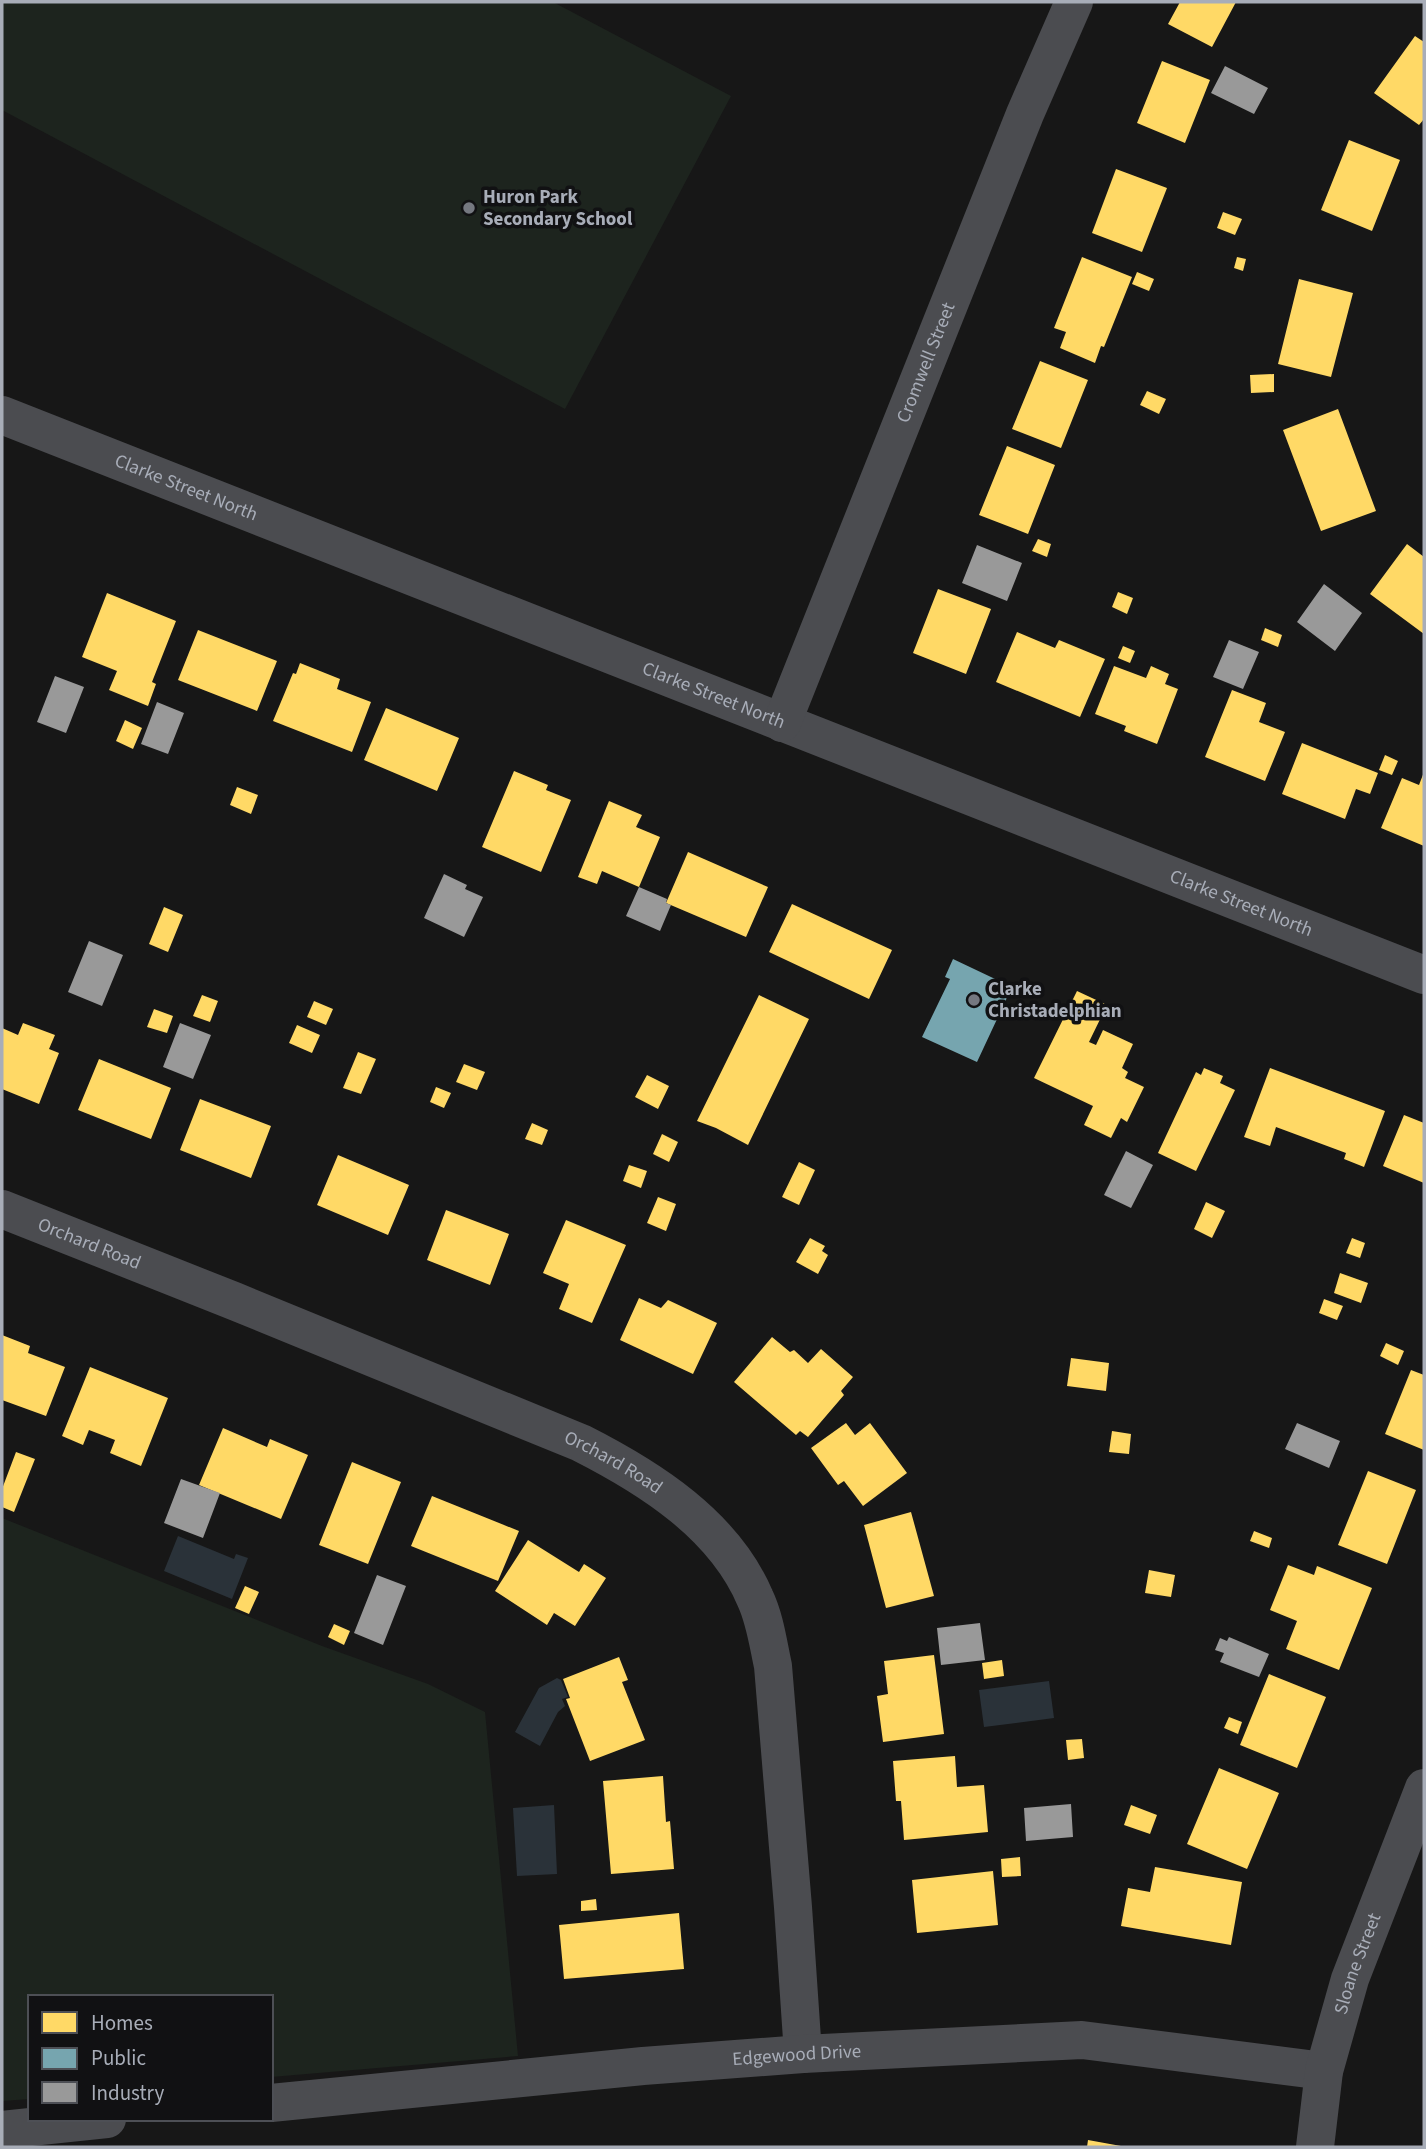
<svg xmlns="http://www.w3.org/2000/svg" width="1426" height="2149" font-family="'Source Sans 3',sans-serif">
  <style>
    .green { fill: #1d241e }
    .water { fill: #2a3239 }
    .homes { fill: #ffd966 }
    .public { fill: #76a5af }
    .industry { fill: #999 }
    .lines { fill: none; stroke-linecap: round; stroke-linejoin: round }
    .street { stroke: #4b4c50; stroke-width: 38 }
    .poi-dot { fill: #757880; stroke: #111113; stroke-width: 2.5 }
    .labels { text-anchor: middle; dominant-baseline: central; stroke-width: 7; stroke-linejoin: round; paint-order: stroke }
    .poi-label { font-size: 19px; font-weight: bold; fill: #a8adb8; stroke: #111113; text-anchor: start }
    .street-label { font-size: 19px; fill: #a8adb8; stroke: #111113 }
  </style>
  <rect width="100%" height="100%" fill="#171717"/>
  <path class="green" d="M3 2H553L731 96 565 409 2 110V5Z
    M2 1518 322 1646 428 1684 485 1712 518 2056 271 2077V1997H30V2099L2 2101Z"/>
  <path class="water" d="M178 1536 234 1559 236 1554 248 1558 232 1599 164 1571Z
    M557 1678 561 1680 568 1697 562 1699 565 1706 558 1712 540 1746 515 1732 539 1688Z
    M1049 1681 1054 1718 984 1727 979 1690Z
    M554 1805 557 1874 517 1876 513 1808Z"/>
  <path class="homes" d="M1180 2H1236L1212 47 1168 24Z
    M1415 36 1424 42V119L1419 125 1374 93Z
    M1162 61 1210 80 1185 143 1137 123Z
    M1349 140 1400 160 1372 231 1321 210Z
    M1116 169 1167 188 1142 252 1092 233Z
    M1223 212 1242 219 1235 235 1217 228Z
    M1082 257 1132 277 1104 347 1101 346 1095 363 1060 348 1066 332 1054 328Z
    M1237 257 1246 259 1243 271 1234 268Z
    M1137 272 1154 279 1149 291 1132 284Z
    M1299 279 1353 293 1331 377 1278 364Z
    M1040 361 1088 380 1061 448 1012 429Z
    M1274 374V392L1251 393 1250 375Z
    M1147 391 1166 399 1159 414 1140 405Z
    M1338 409 1376 511 1321 531 1283 430Z
    M1007 446 1055 465 1028 534 979 515Z
    M1038 539 1051 544 1047 557 1032 551Z
    M1407 544 1424 557V634L1370 594Z
    M938 589 991 609 966 674 913 653Z
    M1118 592 1133 598 1127 614 1112 607Z
    M107 593 176 621 152 682 156 684 148 706 109 690 117 671 82 657Z
    M1265 628 1282 635 1278 647 1261 640Z
    M198 630 277 661 257 711 178 680Z
    M1017 632 1055 648 1059 640 1105 659 1080 717 996 682Z
    M1123 646 1135 651 1130 663 1118 658Z
    M300 663 340 679 337 689 371 702 352 752 273 721 293 673 296 674Z
    M1114 666 1146 678 1151 666 1169 674 1165 684 1178 689 1157 744 1124 731 1126 726 1095 714Z
    M1232 690 1266 703 1259 722 1285 732 1265 781 1205 757Z
    M386 708 459 738 437 791 364 760Z
    M125 720 142 728 133 749 116 741Z
    M1302 743 1378 773 1370 794 1356 789 1345 819 1282 794Z
    M1385 755 1398 761 1392 775 1379 770Z
    M514 771 548 785 546 790 571 800 541 872 482 847Z
    M1424 772V846L1381 828 1402 778 1419 785Z
    M237 787 258 795 251 814 230 805Z
    M609 801 642 815 636 827 660 837 639 887 602 871 597 884 578 877Z
    M688 852 768 887 746 937 666 903Z
    M792 904 892 950 869 999 769 952Z
    M164 907 183 915 168 952 149 944Z
    M1077 991 1107 1005 1089 1042 1096 1045 1103 1030 1133 1044 1122 1068 1128 1072 1125 1078 1144 1087 1127 1122 1121 1118 1111 1138 1084 1125 1093 1106 1034 1078Z
    M202 995 218 1001 210 1022 193 1016Z
    M759 995 809 1019 748 1145 716 1128 697 1121Z
    M314 1001 333 1009 326 1025 307 1017Z
    M154 1009 173 1016 167 1033 147 1027Z
    M23 1023 55 1035 49 1049 59 1053 39 1104 2 1089V1028L18 1035Z
    M297 1025 320 1035 312 1053 289 1043Z
    M358 1052 376 1059 361 1094 343 1088Z
    M99 1059 171 1088 151 1139 78 1110Z
    M464 1064 485 1072 477 1090 456 1082Z
    M1204 1068 1223 1076 1220 1083 1235 1090 1196 1171 1158 1153 1196 1072 1201 1075Z
    M1270 1068 1385 1111 1364 1167 1344 1159 1346 1153 1276 1127 1270 1146 1244 1137Z
    M647 1075 669 1086 658 1109 635 1097Z
    M436 1087 451 1093 444 1108 430 1102Z
    M200 1099 271 1126 251 1178 180 1150Z
    M1404 1115 1424 1123V1183L1383 1166Z
    M532 1123 548 1130 542 1145 525 1139Z
    M662 1134 678 1142 669 1162 653 1154Z
    M338 1155 409 1185 388 1235 317 1205Z
    M799 1162 815 1170 799 1205 782 1197Z
    M629 1165 647 1171 641 1188 623 1181Z
    M658 1197 676 1204 666 1231 647 1223Z
    M1206 1202 1225 1211 1212 1238 1194 1229Z
    M446 1210 509 1234 490 1285 427 1260Z
    M566 1220 626 1245 592 1323 559 1309 569 1284 543 1273Z
    M810 1238 825 1246 822 1251 828 1255 818 1274 796 1262Z
    M1352 1238 1365 1243 1360 1258 1346 1253Z
    M1340 1273 1368 1283 1361 1303 1334 1293Z
    M639 1298 661 1308 668 1300 717 1323 693 1374 620 1340Z
    M1324 1299 1343 1306 1337 1320 1319 1313Z
    M2 1335 30 1346 28 1353 65 1367 46 1416 2 1400Z
    M772 1337 790 1352 794 1350 808 1363 821 1349 853 1377 841 1391 844 1395 808 1437 800 1431 796 1435 734 1382Z
    M1386 1343 1404 1351 1398 1365 1380 1356Z
    M1071 1358 1109 1363 1106 1391 1067 1386Z
    M90 1367 168 1398 141 1466 110 1453 115 1440 89 1430 83 1445 62 1436Z
    M1411 1370 1424 1375V1450L1385 1434Z
    M846 1423 855 1435 870 1423 907 1473 863 1506 844 1481 838 1485 811 1448Z
    M223 1428 267 1447 270 1439 308 1455 281 1519 199 1485Z
    M1112 1431 1131 1434 1129 1454 1109 1452Z
    M16 1452 35 1459 14 1512 2 1507V1489Z
    M352 1462 401 1482 368 1564 319 1545Z
    M1368 1471 1416 1490 1387 1564 1338 1545Z
    M432 1496 519 1531 498 1581 411 1546Z
    M911 1512 934 1596 886 1608 864 1525Z
    M1254 1531 1272 1538 1269 1548 1250 1541Z
    M528 1540 579 1572 584 1564 606 1578 575 1626 554 1613 547 1625 495 1591Z
    M1288 1565 1314 1575 1317 1566 1372 1588 1339 1670 1286 1649 1297 1621 1270 1610Z
    M1149 1570 1175 1575 1171 1597 1145 1593Z
    M245 1586 259 1592 249 1614 235 1608Z
    M334 1624 350 1631 344 1645 328 1637Z
    M934 1655 944 1734 883 1742 877 1696 888 1694 884 1661Z
    M619 1657 628 1680 622 1682 645 1740 590 1761 566 1699 570 1698 563 1679Z
    M1002 1660 1004 1676 984 1679 982 1663Z
    M1269 1674 1326 1697 1297 1768 1240 1745Z
    M1229 1717 1242 1722 1238 1734 1224 1728Z
    M1082 1739 1084 1758 1068 1760 1066 1740Z
    M955 1756 957 1787 984 1785 988 1832 904 1840 901 1801H896L893 1761Z
    M1219 1768 1279 1793 1247 1869 1187 1844Z
    M663 1776 666 1822 670 1821 674 1869 611 1874 603 1781Z
    M1131 1805 1157 1815 1150 1834 1124 1825Z
    M1020 1857 1021 1876 1002 1877 1001 1859Z
    M1155 1867 1242 1882 1231 1945 1121 1926 1128 1888 1150 1892Z
    M993 1871 998 1925 917 1933 912 1880Z
    M596 1899 597 1910 581 1911V1901Z
    M679 1913 684 1969 564 1979 559 1925Z
    M1088 2140 1121 2146 1120 2147H1087Z"/>
  <path class="public" d="M953 959 1012 987 977 1062 922 1037 950 979 945 977Z"/>
  <path class="industry" d="M1225 66 1268 88 1254 114 1211 93Z
    M977 545 1022 563 1007 601 962 583Z
    M1324 584 1362 613 1335 651 1297 622Z
    M1229 640 1259 652 1243 689 1213 677Z
    M55 676 84 687 66 733 37 722Z
    M157 702 184 713 168 754 141 744Z
    M444 874 467 885 465 889 483 897 464 937 424 918Z
    M639 887 667 899 666 903 671 905 660 931 626 916Z
    M89 941 123 955 102 1006 68 992Z
    M180 1023 211 1035 193 1079 163 1067Z
    M1126 1151 1153 1165 1131 1208 1104 1195Z
    M1297 1423 1340 1441 1329 1468 1285 1449Z
    M181 1479 220 1493 203 1538 164 1523Z
    M377 1575 406 1586 383 1645 354 1633Z
    M980 1623 985 1660 941 1665 937 1628Z
    M1229 1637 1269 1654 1259 1677 1220 1662 1224 1653 1215 1650 1220 1638 1227 1641Z
    M1071 1804 1073 1837 1026 1841 1024 1808Z"/>
  <g class="lines">
    <g class="street">
      <path id="s1" d="M2 415 1424 975"/>
      <path id="s2" d="M782 723 1025 114 1074 2"/>
      <path id="s3" d="M2 1209 234 1301 581 1443C650 1478 724 1525 755 1598 765 1619 768 1643 773 1666L793 1907 803 2054"/>
      <path id="s4" d="M271 2103 643 2066 803 2054 1082 2040 1324 2071"/>
      <path d="M2 2130 107 2119"/>
      <path id="s5" d="M1315 2147 1324 2071 1350 1979 1424 1788"/>
    </g>
  </g>
  <g class="poi-dot">
    <circle cx="469" cy="208" r="7"/>
    <circle cx="974" cy="1000" r="7"/>
  </g>
  <g class="labels">
    <g class="poi-label">
      <text x="483" y="197">Huron Park<tspan x="483" dy="22">Secondary School</tspan></text>
      <text x="988" y="989">Clarke<tspan x="988" dy="22">Christadelphian</tspan></text>
    </g>
    <g class="street-label">
      <text stroke="none"><textPath href="#s2" startOffset="388">Cromwell Street</textPath></text>
      <text stroke="none"><textPath href="#s1" startOffset="198">Clarke Street North</textPath></text>
      <text stroke="none"><textPath href="#s1" startOffset="765">Clarke Street North</textPath></text>
      <text stroke="none"><textPath href="#s1" startOffset="1332">Clarke Street North</textPath></text>
      <text stroke="none"><textPath href="#s3" startOffset="94">Orchard Road</textPath></text>
      <text stroke="none"><textPath href="#s3" startOffset="662">Orchard Road</textPath></text>
      <text stroke="none"><textPath href="#s5" startOffset="189">Sloane Street</textPath></text>
      <text stroke="none"><textPath href="#s4" startOffset="528">Edgewood Drive</textPath></text>
    </g>
  </g>
  <rect width="1426" height="2149" fill="none" stroke="#a8adb8" stroke-width="7"/>
  <rect x="28" y="1995" width="245" height="126" fill="#111113" stroke="#4d4f55" stroke-width="2"/>
  <rect x="42" y="2012" width="35" height="21" fill="#ffd966" stroke="#4d4f55" stroke-width="2"/>
  <text x="91" y="2030" font-size="21" fill="#a8adb8">Homes</text>
  <rect x="42" y="2048" width="35" height="21" fill="#76a5af" stroke="#4d4f55" stroke-width="2"/>
  <text x="91" y="2065" font-size="21" fill="#a8adb8">Public</text>
  <rect x="42" y="2082" width="35" height="21" fill="#999999" stroke="#4d4f55" stroke-width="2"/>
  <text x="91" y="2100" font-size="21" fill="#a8adb8">Industry</text>
</svg>
